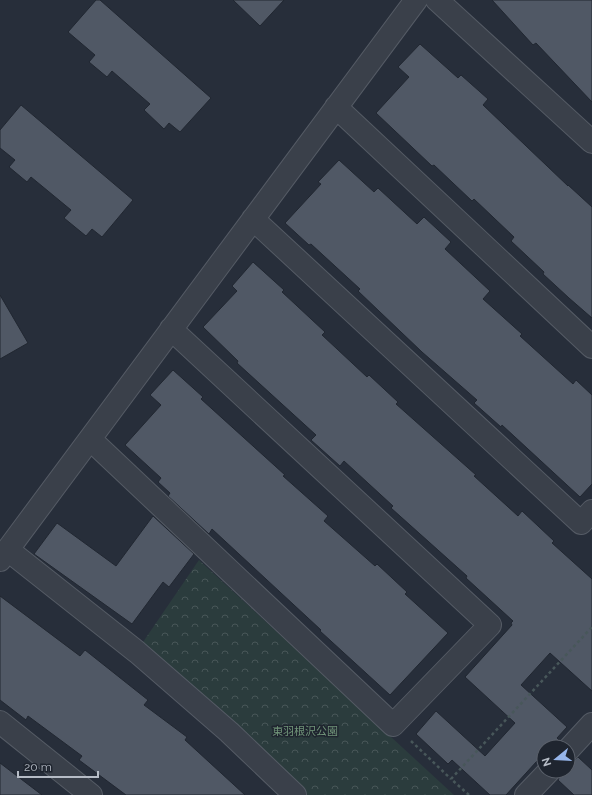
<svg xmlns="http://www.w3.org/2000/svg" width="592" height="795" font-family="Raleway,'Noto Sans JP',sans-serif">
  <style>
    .forest { fill: url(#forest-crowns) }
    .building { fill: #505865; stroke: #212731 }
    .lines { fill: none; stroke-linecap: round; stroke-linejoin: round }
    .minor-casing { stroke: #555b65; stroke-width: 24 }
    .path { stroke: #48575a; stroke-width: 2.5; stroke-dasharray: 3 3; stroke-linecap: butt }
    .minor { stroke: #3a404a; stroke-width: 22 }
    .labels { text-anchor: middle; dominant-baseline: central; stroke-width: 3; stroke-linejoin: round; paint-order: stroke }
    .park-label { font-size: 11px; fill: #709479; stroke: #1f252f }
  </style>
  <defs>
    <pattern id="forest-crowns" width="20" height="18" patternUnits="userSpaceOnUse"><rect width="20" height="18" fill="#2b3c3d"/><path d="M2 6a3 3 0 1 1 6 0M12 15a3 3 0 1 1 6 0" fill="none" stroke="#485658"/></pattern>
  </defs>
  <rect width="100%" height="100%" fill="#272e3a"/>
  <path class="forest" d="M199 560 454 795H295L141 645Z"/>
  <path class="building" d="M96 0H100L211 98 180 132 169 123 164 129 144 110 150 104 112 71 107 77 89 62 95 55 68 32Z
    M233 0H284L260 26Z
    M492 0H592V102L536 43 533 45Z
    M420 44 458 78 461 75 488 99 483 105 568 186V185L592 207V318L569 298 543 274 544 272 511 241 514 237 474 199 472 201 434 165 432 166 376 113 409 77 398 67Z
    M21 105 133 200 102 237 92 229 86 236 64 218 71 210 31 177 27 182 9 167 15 160 0 148V130Z
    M339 160 374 192 378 188 417 224 424 217 451 242 445 249 490 291 483 299 522 334 520 336 573 384 576 380 592 395V484L580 497 502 425 501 427 474 403 477 400 422 352 358 291 360 289 311 244 309 245 285 223 321 184 318 182Z
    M253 262 284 290 282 292 325 332 322 335 367 377 369 375 398 402 396 404 476 475 474 476 518 516 522 511 554 541 552 543 592 579V691L550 653 521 685 567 727 557 738 560 741 556 747H544V760L539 763 537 761 506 795H490L452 760 448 764 416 734 436 711 485 756 515 723 465 677 512 625 511 623 513 621 466 578 467 576 391 508 393 506 344 461 340 466 311 440 316 435 237 363 238 361 203 327 237 291 232 286Z
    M0 295 28 343 0 359Z
    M173 370 203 397 201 399 285 475 283 476 328 516 324 521 375 566 377 564 407 592 405 594 448 633 390 695 320 631 321 630 212 529 209 534 168 496 170 493 158 482 161 478 125 445 161 405 150 395Z
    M153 516 194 554 169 587 163 582 132 624 34 554 57 523 116 566Z
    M0 596 80 656 85 650 148 700 144 705 187 737 185 740 245 795H126L79 760 82 756 28 716 26 720 0 700Z
    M578 757 592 770V795H574L558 780 561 774V771H568V762H572Z
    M0 763 42 795H0Z"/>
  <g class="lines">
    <g class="minor-casing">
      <path id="minor" d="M437 0 592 142
        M336 107 592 347
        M253 219 581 523 592 511
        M90 439 393 725 490 625 171 329
        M8 550 137 652 229 732 295 795
        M0 560 416 0
        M0 722 91 795
        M568 750 592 724
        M526 795 549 771"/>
    </g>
    <path class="path" d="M411 741 451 779
      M469 795 451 779 592 627"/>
    <use href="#minor" class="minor"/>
  </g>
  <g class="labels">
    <g class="park-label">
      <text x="305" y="731">東羽根沢公園</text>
    </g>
  </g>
  <g transform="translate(556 759) rotate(252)"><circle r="19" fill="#1f252f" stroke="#5b616b"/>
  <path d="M0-3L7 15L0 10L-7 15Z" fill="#96b5ea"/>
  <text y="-6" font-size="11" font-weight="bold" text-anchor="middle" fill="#b6bcc6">N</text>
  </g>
  <path d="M18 771v6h80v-6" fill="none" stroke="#b6bcc6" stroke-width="2"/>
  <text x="24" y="771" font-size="12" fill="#b6bcc6" stroke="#1f252f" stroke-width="3" paint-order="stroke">20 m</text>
</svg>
